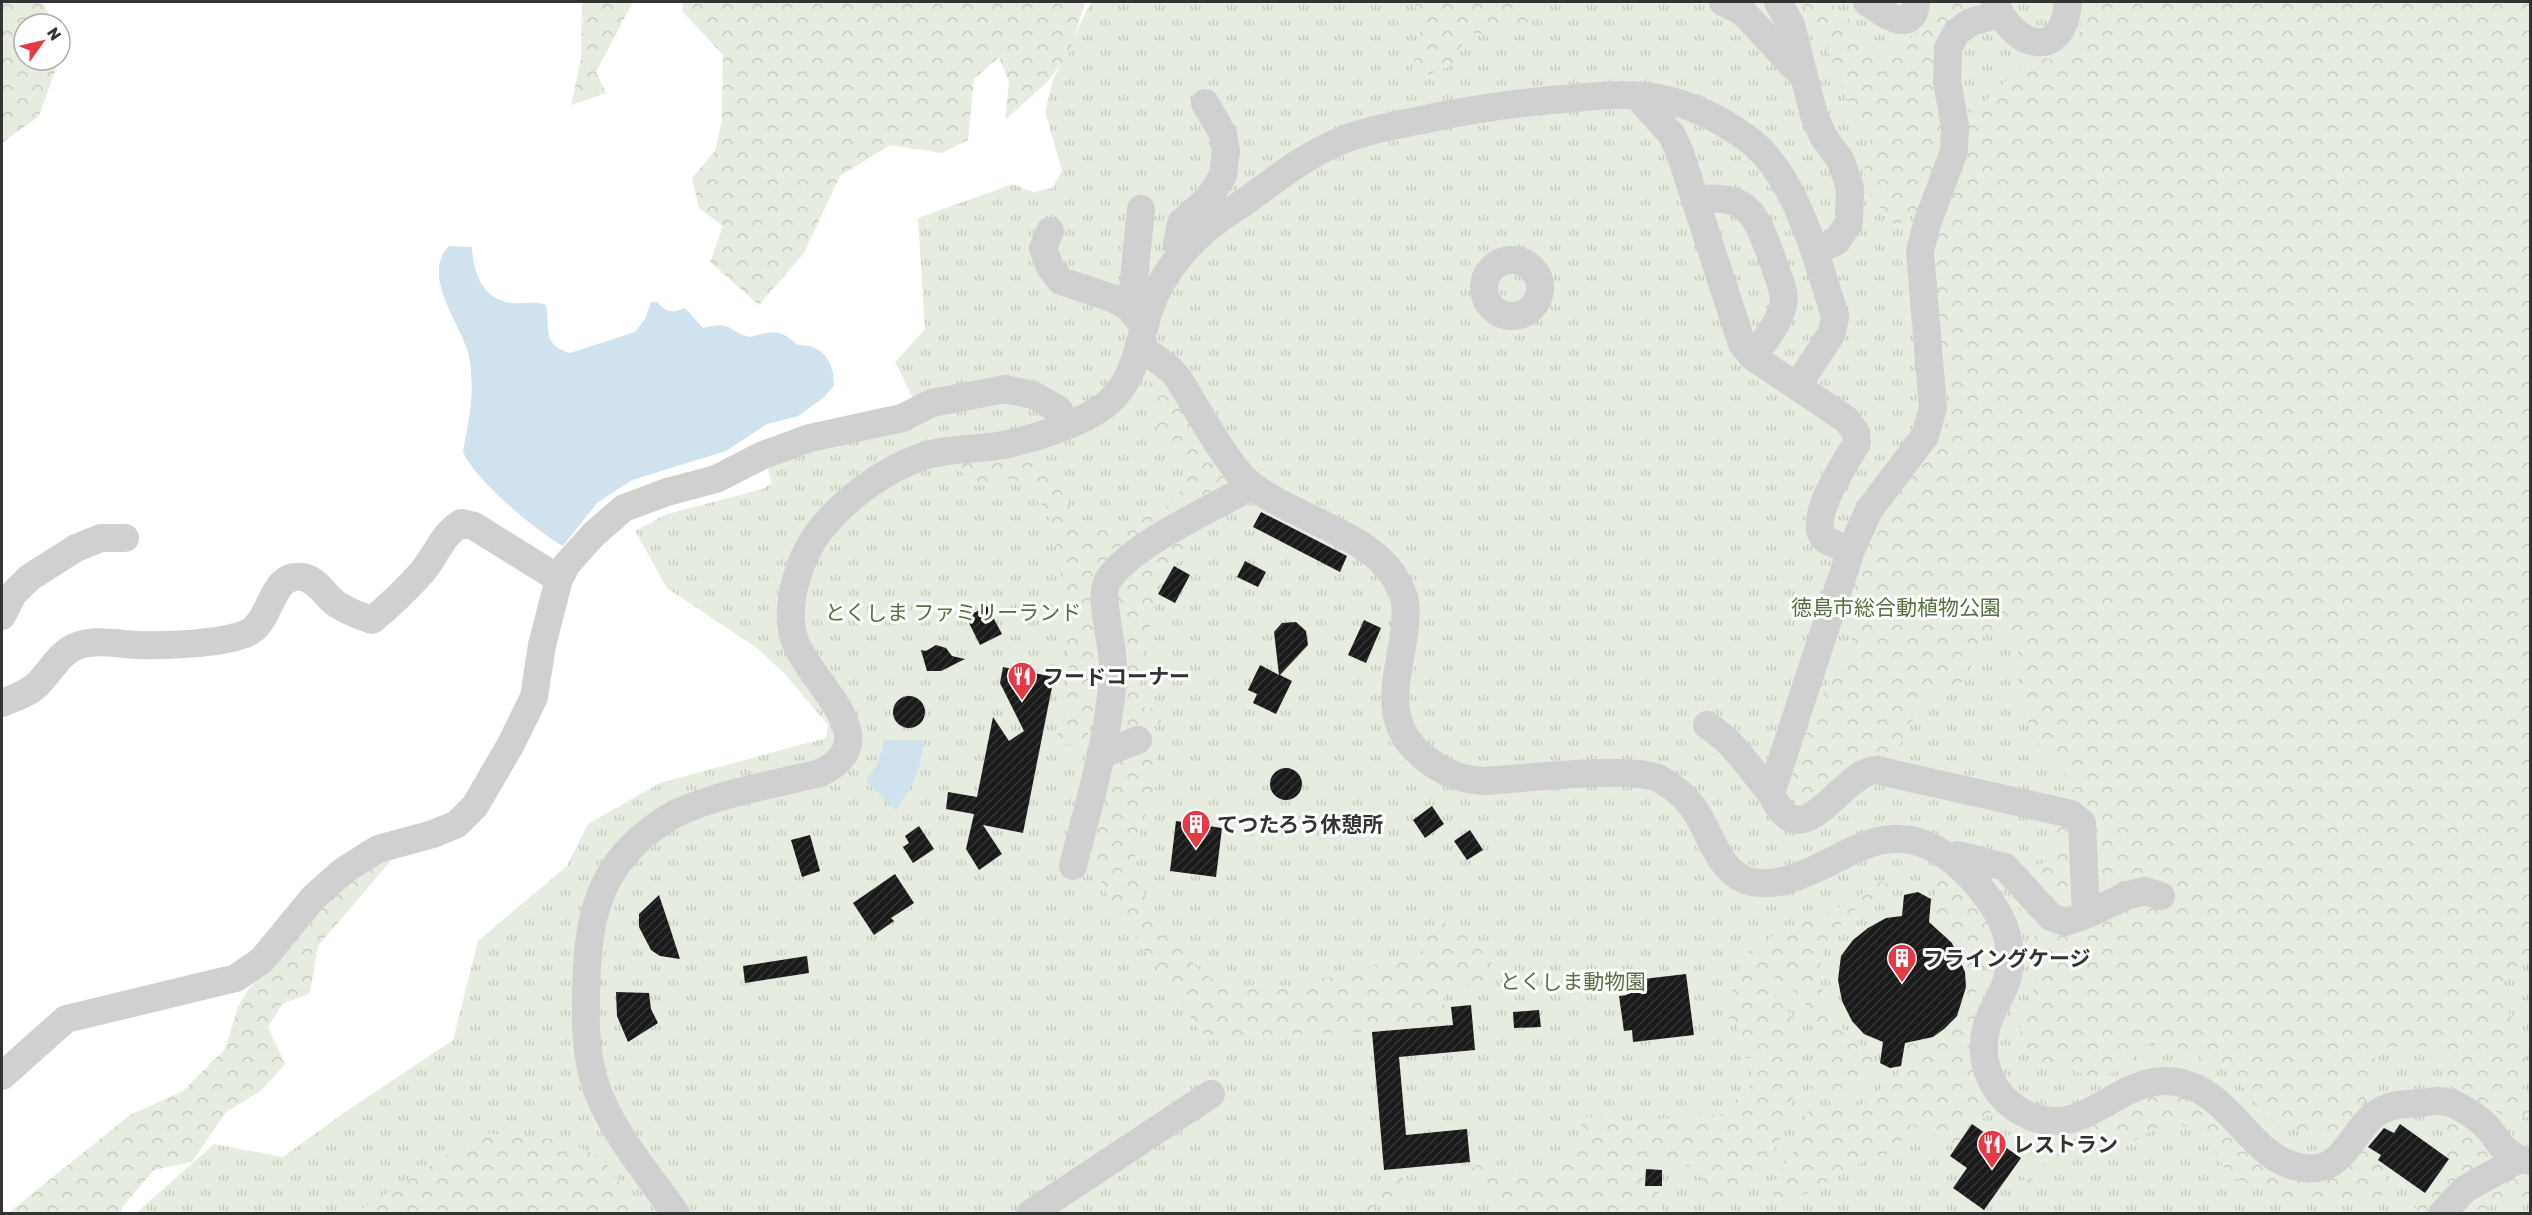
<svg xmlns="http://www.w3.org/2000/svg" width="2532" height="1215" font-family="Rubik,'Noto Sans JP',sans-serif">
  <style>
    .grass { fill: url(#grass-tufts) }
    .forest { fill: url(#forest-crowns) }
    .water { fill: #cfe2ee }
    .building { fill: url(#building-hatch) }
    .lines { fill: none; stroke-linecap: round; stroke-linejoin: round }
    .minor { stroke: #d0d0d0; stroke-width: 28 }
    .labels { text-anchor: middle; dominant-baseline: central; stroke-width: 6; stroke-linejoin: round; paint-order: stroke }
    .park-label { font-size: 21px; fill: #56703f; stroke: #fff }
    .poi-label { font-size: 21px; font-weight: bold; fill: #333; stroke: #fff; text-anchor: start }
  </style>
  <defs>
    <pattern id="grass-tufts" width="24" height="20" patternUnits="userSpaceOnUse" patternTransform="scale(1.5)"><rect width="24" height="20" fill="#e6ecdf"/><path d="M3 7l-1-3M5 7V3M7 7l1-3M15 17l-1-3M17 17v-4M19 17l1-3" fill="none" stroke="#c6cbc0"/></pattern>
    <pattern id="forest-crowns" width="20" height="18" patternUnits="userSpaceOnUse" patternTransform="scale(1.5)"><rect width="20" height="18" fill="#e6ecdf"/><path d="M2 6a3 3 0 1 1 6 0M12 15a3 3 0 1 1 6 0" fill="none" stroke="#c6cbc0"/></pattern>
    <pattern id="building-hatch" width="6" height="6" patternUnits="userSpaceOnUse" patternTransform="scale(1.5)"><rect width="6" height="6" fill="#1a1a1a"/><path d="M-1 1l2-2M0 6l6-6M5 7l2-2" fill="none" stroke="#333"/></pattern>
  </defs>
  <rect width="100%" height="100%" fill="#fff"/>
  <path class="grass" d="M1091 2H2530V1213L135 1214 214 1144 283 1157 345 1112 453 1040 478 941 567 866 588 824 660 783 826 738 828 725 785 674 758 649 667 588 635 531 667 514 763 489 772 483 762 448 890 414 913 398 895 362 925 329 918 218 1013 184 1033 192 1052 188 1062 171 1045 111 1053 80Z"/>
  <path class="forest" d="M2 2H42L55 24H24V60H59L39 116 2 143Z
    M582 2H633L596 72 606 93 571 105 581 59Z
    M683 2H1085L1069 54 1046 83 1005 120 1009 82 999 57 974 79 968 140 942 153 890 145 840 176 804 253 759 305 710 262 723 226 699 208 692 178 715 151 722 120 723 55 683 12Z
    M1415 2H1527L1532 21 1493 36 1468 32 1453 65 1409 82 1420 33Z
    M1802 2H1829L1850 20 1872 56 1892 50 1916 35 1942 7 1959 2H1985V6L1963 14 1945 118 1976 111 2030 56 2055 60 2078 43 2084 2H2530V966L2523 959 2501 985 2510 1014 2530 1048 2520 1086 2530 1092V1117L2508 1118 2449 1085 2443 1046 2383 1047 2376 1054 2370 1090 2344 1132 2324 1139 2306 1132 2280 1127 2249 1097 2235 1075 2171 1044 2142 1045 2129 1066 2097 1080 2070 1069 2045 1070 2027 1053 2019 1028 2041 970 2034 932 2003 881 2049 860 2065 801 2076 786 2040 749 2018 698V634L1986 629 1966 680 1924 698 1895 754 1863 755 1840 770 1814 799 1791 802 1782 786 1820 700 1852 639 1841 614 1867 541 1895 490 1930 456 1950 415 1949 377 1931 306 1930 249 1940 209 1913 211 1897 227C1866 192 1857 186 1871 138L1844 94 1822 34Z
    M1163 380 1229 470 1227 487 1191 534 1193 544 1174 566 1158 594 1137 675 1145 709 1155 708 1160 712 1161 721 1154 727 1120 735 1112 716 1093 711 1085 748 1056 742C1060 719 1069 692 1069 669 1069 651 1066 632 1064 614 1060 572 1061 510 1021 483 999 468 981 501 956 465L1034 452 1088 531C1110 530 1168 515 1179 494 1183 487 1185 479 1187 471L1153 423 1156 412 1141 397 1151 381Z
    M1153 745C1170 790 1135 819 1135 864 1134 887 1155 910 1167 928 1178 943 1190 963 1205 974 1250 1006 1316 978 1365 968 1383 964 1401 961 1419 957L1426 940 1441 921 1483 944 1491 954 1493 983 1443 987 1446 1025 1372 1032 1212 1036 1201 1034 1106 893 1095 864 1096 814 1104 780 1123 756Z
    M395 856 318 946 310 993 282 1004 268 1027 285 1064 262 1090 226 1112 192 1162 154 1170 122 1207 121 1213 7 1214 130 1115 183 1091 225 1049 238 1007 248 990 355 868Z
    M1943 865 1986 903 1995 944 1980 953 1979 980 1975 997 1984 1003 1999 1106 1986 1117 1972 1124 1955 1148 1934 1134 1931 1139 1912 1124 1894 1153C1851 1158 1823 1194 1782 1201L1770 1193 1771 1186 1795 1149 1806 1113C1815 1107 1824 1110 1834 1110 1859 1110 1873 1100 1887 1081H1895L1901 1066 1905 1043C1979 1036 1983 962 1928 922L1931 899 1937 891 1935 873Z
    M1880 882 1889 884 1892 890 1887 899C1879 901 1868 902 1861 906 1855 909 1849 917 1844 921 1797 966 1826 1026 1874 1054L1869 1083 1849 1092 1813 1095 1810 1091C1821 1040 1825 1007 1773 976L1766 990C1784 1004 1798 1017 1802 1041 1805 1056 1799 1071 1796 1086 1785 1130 1768 1188 1718 1202L1706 1191 1695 1166 1644 1165 1643 1190H1658L1663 1213H1504L1506 1212 1496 1192 1463 1174 1484 1161 1486 1170 1500 1169 1511 1174 1548 1178 1550 1171C1566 1162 1572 1155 1575 1136L1582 1135 1581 1118 1606 1115 1609 1123 1722 1114 1753 1083 1752 1058H1740L1738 1023H1729C1731 936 1771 939 1836 909 1852 902 1866 891 1880 882Z
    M2186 1089 2283 1172 2361 1141 2381 1155 2378 1160 2392 1169 2379 1189 2384 1193C2364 1215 2339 1204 2312 1196L2288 1206 2262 1189 2234 1178 2226 1171 2209 1142 2197 1131 2180 1124H2165L2133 1141 2092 1147 2048 1162 2036 1170 2030 1185 2021 1174 2029 1154 2086 1119 2117 1103Z
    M2443 1105 2530 1173V1199L2505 1195 2480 1213 2411 1214 2449 1159 2441 1153 2448 1139 2436 1115Z
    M481 1133 562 1140 603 1158 639 1213H356Z
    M1382 1174 1403 1178 1406 1199 1374 1204V1213H1342V1210L1357 1208 1369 1193H1379Z"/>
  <path class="water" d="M449 246 472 247C473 272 482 300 513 303 524 304 535 301 546 305 551 327 540 345 570 353L635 332 645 319 651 302H657C667 313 672 313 685 308L703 328C733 320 726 331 750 337 774 331 778 328 798 345 823 344 835 363 834 386L823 398 798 416 767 424 726 451 632 480 597 503 563 546C536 531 475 480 463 452 467 428 474 400 471 375 471 368 470 359 468 352 459 322 421 275 449 246Z
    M884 740H924C921 768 913 787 896 810L866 781 879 761Z"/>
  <path class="building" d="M1261 512 1347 556 1340 572 1253 527Z
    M1245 561 1266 572 1258 587 1237 577Z
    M1174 566 1190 575 1175 603 1158 594Z
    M987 606 1002 634 980 645 966 617Z
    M1364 620 1381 628 1366 663 1348 655Z
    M1296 622 1306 631 1308 645 1280 675 1292 681 1276 714 1253 703 1257 694 1248 690 1260 665 1279 675 1274 632 1282 623Z
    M936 645 946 648 952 656 965 659 941 671H927L921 650 926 651Z
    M1003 667 1054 677 1023 833 983 825 1002 854 979 870 966 849 974 814 946 809 948 792 977 797 993 717 1009 741 1024 731 1000 683Z
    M893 712a16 16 0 1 1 32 0a16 16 0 1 1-32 0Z
    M1270 784a16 16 0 1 1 32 0a16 16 0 1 1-32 0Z
    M1432 806 1444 824 1425 838 1413 820Z
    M1176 821 1222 828 1216 877 1170 871Z
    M919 826 934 849 913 863 903 847 909 843 905 836Z
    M1470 830 1483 850 1467 860 1454 841Z
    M810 835 820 871 802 877 791 840Z
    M895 874 914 903 891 918 894 921 874 935 853 903Z
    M1918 892 1931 899 1929 922 1952 943 1965 972 1966 987 1957 1016 1944 1029 1933 1037 1905 1043 1901 1066 1890 1068 1880 1063 1883 1042 1864 1034 1852 1021 1842 1001 1838 980 1841 956 1853 940 1868 928 1886 918 1902 916 1904 895Z
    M659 895 670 928 680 959 660 956 651 950 639 927V914Z
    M807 956 809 973 745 983 743 966Z
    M1686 974 1694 1035 1633 1042 1632 1030 1624 1031 1619 996 1627 995 1626 981Z
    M616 992 649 993 651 1009 658 1023 628 1042 617 1016Z
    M1471 1005 1475 1050 1399 1057 1406 1135 1467 1129 1470 1162 1384 1170 1372 1032 1453 1025 1451 1007Z
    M1539 1010 1541 1027 1514 1028 1513 1012Z
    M1972 1124 2021 1158 1984 1210 1953 1188 1967 1168 1950 1156Z
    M2400 1124 2449 1159 2425 1193 2378 1160 2381 1155 2368 1147 2384 1128 2394 1133Z
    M1646 1169 1662 1170V1186H1645Z"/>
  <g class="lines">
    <path class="minor" d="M1723 2 1743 12 1793 66 1803 72 1814 115 1823 136 1841 161 1850 188 1849 223 1836 242 1814 250
      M1778 2 1791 25 1803 72
      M1867 2C1881 12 1914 37 1916 2
      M1995 2C2013 48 2063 63 2068 2
      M2000 14 1971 22 1957 32 1948 48 1947 81 1955 126 1954 151 1927 224 1920 251 1933 408 1925 436 1869 510 1851 550 1771 793C1802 864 1841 771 1876 770L2071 814 2082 823 2086 915
      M1637 96 1672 135 1680 153 1742 344 1753 357
      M1695 200C1752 191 1757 219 1774 264 1778 277 1786 291 1783 305 1780 323 1763 342 1753 357L1847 420 1856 433 1857 443C1846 462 1805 521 1825 539 1831 544 1843 547 1851 550
      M1050 231 1043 248 1050 267 1061 281 1112 298 1131 309
      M1181 254 1177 244 1181 223 1209 198 1223 175 1226 151 1223 134 1205 103
      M1484 288a28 28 0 1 1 56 0a28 28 0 1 1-56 0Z
      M1141 323 1131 309 1141 209
      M1141 347 1170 369 1178 378C1195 405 1227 465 1249 483 1289 517 1372 534 1396 580 1399 587 1404 594 1405 601 1411 658 1368 714 1426 759 1447 774 1458 779 1484 781 1521 779 1632 765 1660 779 1672 786 1684 795 1692 806 1711 831 1717 874 1752 882 1779 887 1802 875 1826 864 1846 854 1868 841 1891 839 1936 835 1975 876 1997 912 2009 931 2013 958 2007 980 2002 996 1991 1010 1987 1025 1976 1065 1995 1102 2032 1117 2082 1137 2116 1082 2164 1081 2229 1081 2245 1156 2298 1167 2343 1177 2348 1136 2374 1115 2388 1104 2404 1104 2421 1103 2433 1101 2444 1099 2456 1105 2465 1110 2478 1118 2485 1125 2501 1140 2495 1146 2519 1159
      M2 616 13 594 29 578 76 548 101 538H125
      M2 703C14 698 28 694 38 684 50 672 60 652 77 646 95 639 117 644 136 645 164 646 220 644 245 634 273 624 269 572 302 577 318 579 326 598 338 605 348 611 360 616 372 620 391 605 407 589 423 571 437 554 442 535 461 523L474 526 559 579 567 564 594 534 624 508 667 492 716 479 763 455 810 438 902 418 932 403 1005 389 1033 395 1059 410 1066 424
      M1707 725C1735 743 1750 769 1771 793
      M1100 755 1138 740
      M1950 857 1958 855 2005 867 2051 917 2065 922 2086 915 2128 895 2145 891 2161 896
      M1073 866C1089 802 1112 730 1113 665 1113 644 1098 595 1108 580 1131 546 1201 514 1237 494L1248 483
      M2 1076 66 1019 236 978 262 960 313 898 343 871 378 849 433 834 457 824 475 806 511 744 534 697 542 645 559 579
      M676 1214C651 1178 621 1143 603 1104 587 1071 585 1033 586 997 587 920 596 862 668 818 705 796 776 784 820 773 892 739 805 681 793 635 785 602 800 555 821 529 846 498 885 469 924 456 948 448 977 450 1003 445 1034 439 1073 426 1100 409 1140 382 1137 337 1154 297 1165 273 1181 252 1201 234 1214 221 1231 211 1246 201 1276 179 1305 156 1340 141 1365 131 1391 126 1417 121 1470 109 1521 102 1575 98 1604 95 1634 93 1662 99 1693 105 1723 121 1748 139 1797 176 1817 260 1835 316L1832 333 1798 385
      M1030 1214 1211 1094
      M2442 1214 2465 1189 2519 1159 2530 1161"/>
  </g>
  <defs>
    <g id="restaurant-pin" transform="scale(1.5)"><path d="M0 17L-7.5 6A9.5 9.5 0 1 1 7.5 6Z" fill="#e63946" stroke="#fff"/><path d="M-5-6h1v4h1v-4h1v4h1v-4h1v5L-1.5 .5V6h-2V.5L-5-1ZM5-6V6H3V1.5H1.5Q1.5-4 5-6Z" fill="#fff"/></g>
    <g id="building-pin" transform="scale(1.5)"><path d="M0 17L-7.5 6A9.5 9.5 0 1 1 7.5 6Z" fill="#e63946" stroke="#fff"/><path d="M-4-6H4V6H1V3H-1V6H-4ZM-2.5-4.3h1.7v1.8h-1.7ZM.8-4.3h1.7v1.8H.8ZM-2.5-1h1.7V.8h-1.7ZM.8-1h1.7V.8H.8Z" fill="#fff"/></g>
  </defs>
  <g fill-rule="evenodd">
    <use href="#restaurant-pin" x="1022" y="676"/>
    <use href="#building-pin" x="1196" y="824"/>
    <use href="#building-pin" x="1902" y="958"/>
    <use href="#restaurant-pin" x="1992" y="1144"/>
  </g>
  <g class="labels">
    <g class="park-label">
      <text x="1896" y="607">徳島市総合動植物公園</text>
      <text x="953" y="612">とくしま ファミリーランド</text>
      <text x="1573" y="981">とくしま動物園</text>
    </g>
    <g class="poi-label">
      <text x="1043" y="676">フードコーナー</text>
      <text x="1217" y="824">てつたろう休憩所</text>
      <text x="1923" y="958">フライングケージ</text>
      <text x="2013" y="1144">レストラン</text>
    </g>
  </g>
  <rect width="2532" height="1215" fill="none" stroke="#333333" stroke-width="6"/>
  <g transform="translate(42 42) rotate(56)"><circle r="28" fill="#ffffff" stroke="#adadad" stroke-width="1.5"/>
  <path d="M0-4.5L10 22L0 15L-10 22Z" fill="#e63946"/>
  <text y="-9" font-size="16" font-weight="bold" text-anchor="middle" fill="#333333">N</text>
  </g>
</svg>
